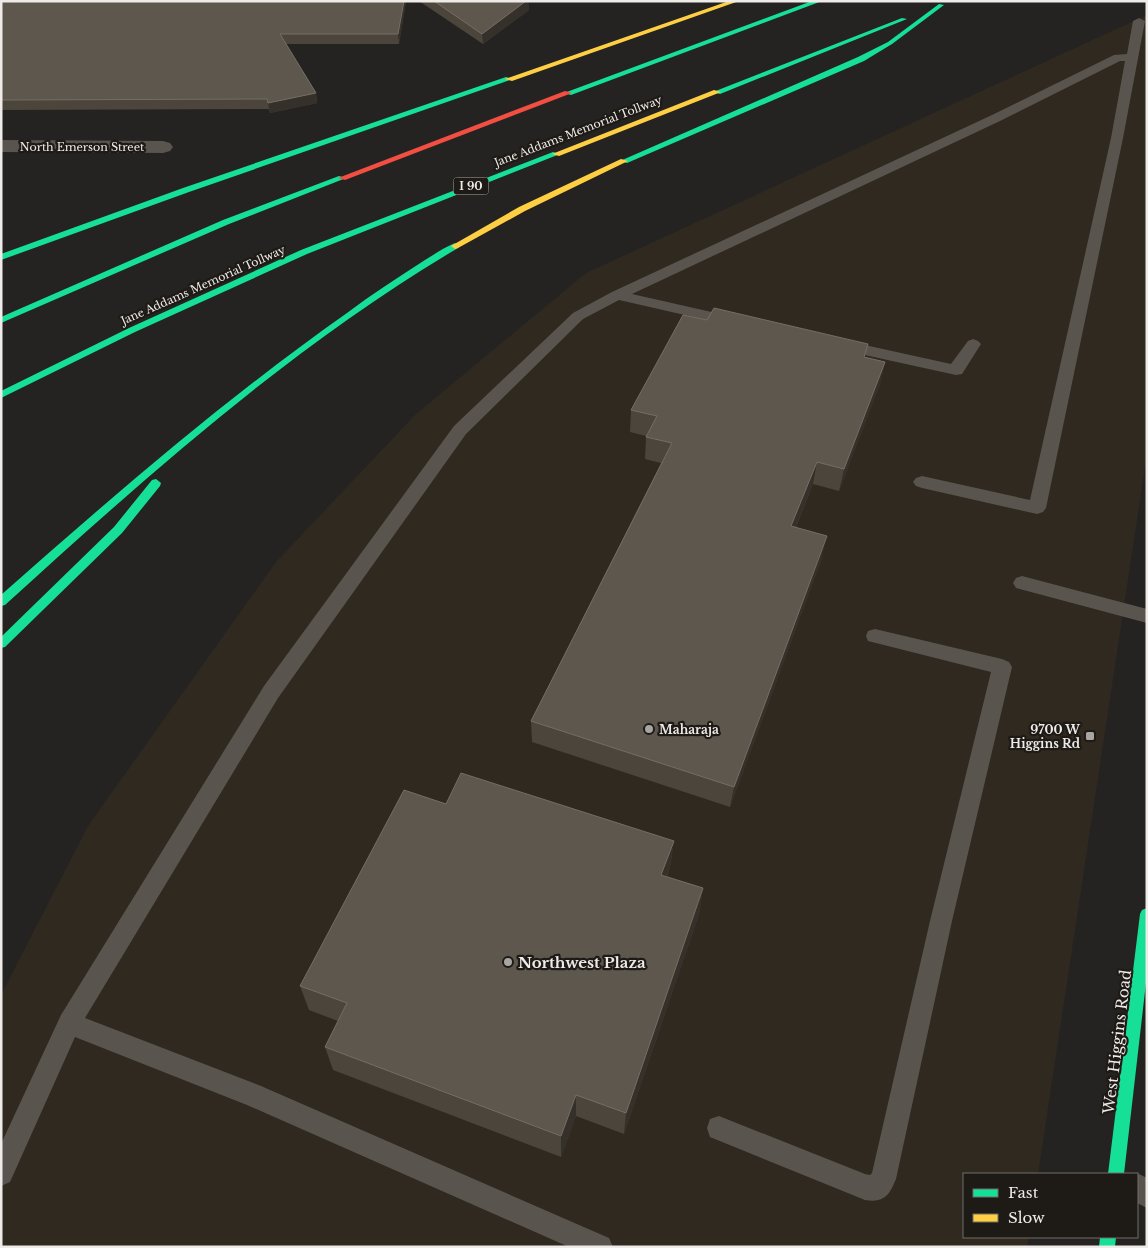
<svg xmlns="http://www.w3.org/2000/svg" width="1148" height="1248" font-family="'Libre Baskerville',serif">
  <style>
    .built { fill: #2f2920 }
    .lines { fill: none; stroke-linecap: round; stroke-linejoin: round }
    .lane { fill: #5a544f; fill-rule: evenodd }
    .street { fill: #5a544f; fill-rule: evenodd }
    .fast { fill: #16e098; fill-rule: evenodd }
    .slow { fill: #ffcf43; fill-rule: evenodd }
    .jam { fill: #f24e42; fill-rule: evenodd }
    .wall { fill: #4c453b }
    .shaded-wall { fill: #353029 }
    .building { fill: #5e574e; stroke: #746e66 }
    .poi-dot { fill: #a8a5a2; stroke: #1e1a16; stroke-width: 2 }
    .labels { text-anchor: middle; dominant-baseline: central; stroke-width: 4.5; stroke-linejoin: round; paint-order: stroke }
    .far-street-label { font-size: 11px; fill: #eeebe8; stroke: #1e1a16 }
    .shield { fill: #1e1a16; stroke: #b0aca9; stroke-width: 1 }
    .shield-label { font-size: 11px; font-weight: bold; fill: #eeebe8 }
    .poi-label { font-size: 12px; font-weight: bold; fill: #eeebe8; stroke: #1e1a16; text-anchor: start }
    .near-poi-label { font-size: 15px; font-weight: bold; fill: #eeebe8; stroke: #1e1a16; text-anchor: start }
    .near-street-label { font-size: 15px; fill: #eeebe8; stroke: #1e1a16 }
  </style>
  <rect width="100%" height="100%" fill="#252321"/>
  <path class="built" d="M1147 15V454L1038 1174H964V1237H1029L1027 1247H1V995L88 826 276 562 415 415 586 273Z"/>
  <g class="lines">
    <path class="lane" d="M1139 18 1145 21 1123 138 1046 508 1043 512 1037 514 922 488 916 486 913 482 916 478 922 476 1030 500 1111 138 1125 61H1120L1000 121 632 294 738 318 741 321 738 324 733 326 619 300 583 319 466 434 278 698 85 1018 261 1086 609 1238 613 1247H569L247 1105 75 1037 10 1182 1 1186V1144L61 1015 264 686 454 426 573 313 612 292 992 115 1114 55 1127 54 1133 21Z
      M973 339 978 341 981 344 962 374 956 375 842 350 837 348 834 345 837 342 842 340 951 364 968 341Z
      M1022 576 1147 609V623L1016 588 1013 583 1016 578Z
      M875 629 1002 659 1009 662 1012 667 952 921 896 1179C889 1196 884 1203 865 1200L710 1137 707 1128 710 1119 719 1116 865 1174 870 1175 872 1173 930 921 991 672 868 641 866 636 868 631Z
      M1137 1173 1147 1178V1208L1137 1203V1174H1135Z"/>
    <path class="street" d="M1 140 163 141 170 143 173 147 170 151 163 153 1 152Z"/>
    <path class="fast" d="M812 1H822L571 95 564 93Z
      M939 4 944 5 892 44 864 61 627 163 620 161 858 57 888 42Z
      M902 18 907 19 720 94 713 92Z
      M506 77 513 79 189 192 1 260V254L183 188Z
      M553 152 560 154 307 254 135 332 1 398V391L129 328 301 250Z
      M339 176 346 178 229 224 1 323V317L223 220Z
      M455 243 459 246 458 248C292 346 147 476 5 605L1 606V595C113 496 225 399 347 313 372 294 399 277 425 260 435 254 445 247 455 243Z
      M156 479 161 483 160 486 122 533 5 647 1 648V637L114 527 152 480Z
      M1147 908V974L1124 1174H1108L1140 914 1142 910Z
      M1100 1237H1116L1115 1247H1099Z"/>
    <path class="slow" d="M729 1H739L512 81 505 79Z
      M714 90 721 92 559 156 552 154Z
      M621 159 628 161 525 211 458 248 455 249 451 246 519 207Z"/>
    <path class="jam" d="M565 91 572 93 345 180 338 178Z"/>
  </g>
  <path class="wall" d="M1 1H406L399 44H286L316 93 317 103 270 113 269 109 1 110Z
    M419 1H528L529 10 483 44Z
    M707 320 885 362 880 384 839 491 813 484 796 527 822 558 730 807 532 742 531 721 661 463 645 459 646 436 630 432 631 410Z
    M446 804 674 841 670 867 667 877 703 888 699 914 624 1134 576 1116 561 1157 333 1070 325 1047 338 1021 309 1010 300 986Z"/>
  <path class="shaded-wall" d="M404 1H406L399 44 398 34Z
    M526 1H528L529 10 483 44 482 34Z
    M316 93 317 103 270 113 268 103Z
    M885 362 880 384 839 491 844 469Z
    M817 462 813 484 787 548 791 526Z
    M827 536 822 558 730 807 734 787Z
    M674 841 670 867 658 901 661 875Z
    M703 888 699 914 624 1134 626 1113Z
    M576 1095V1116L561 1157V1136Z"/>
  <path class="building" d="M1 1H404L398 34H280L316 93 268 103 267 99 1 100Z
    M434 1H526L482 34Z
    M714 308 868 344 864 357 885 362 844 469 817 462 791 526 827 536 734 787 531 721 672 443 646 437 657 416 631 410 683 315 707 320Z
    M461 773 674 841 661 875 703 888 626 1113 576 1095 561 1136 325 1047 347 1003 300 986 404 790 446 804Z"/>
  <g class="poi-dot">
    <circle cx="649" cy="729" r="5"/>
    <rect x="1085" y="731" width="10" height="10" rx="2.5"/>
    <circle cx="508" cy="962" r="5"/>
  </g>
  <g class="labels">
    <g class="far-street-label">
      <text transform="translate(578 131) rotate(-21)">Jane Addams Memorial Tollway</text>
      <text x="82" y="147">North Emerson Street</text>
      <text transform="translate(203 285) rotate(-24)">Jane Addams Memorial Tollway</text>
    </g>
    <rect class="shield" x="453.5" y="177.5" width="35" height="17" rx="4"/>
    <g class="shield-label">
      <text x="471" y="186">I 90</text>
    </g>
    <g class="poi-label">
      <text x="659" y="729">Maharaja</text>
      <text x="1080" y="729" text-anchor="end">9700 W<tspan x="1080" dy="14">Higgins Rd</tspan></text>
    </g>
    <g class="near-poi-label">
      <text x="518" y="962">Northwest Plaza</text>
    </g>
    <g class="near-street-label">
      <text transform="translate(1117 1042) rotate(-83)">West Higgins Road</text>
    </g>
  </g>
  <rect width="1148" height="1248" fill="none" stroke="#eeebe8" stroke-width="5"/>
  <rect x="963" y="1173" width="175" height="65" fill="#1e1a16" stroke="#716e6a"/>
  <rect x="973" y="1189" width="25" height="8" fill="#16e098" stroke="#716e6a"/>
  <text x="1008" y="1198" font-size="15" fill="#eeebe8">Fast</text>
  <rect x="973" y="1214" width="25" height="8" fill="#ffcf43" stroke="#716e6a"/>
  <text x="1008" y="1223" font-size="15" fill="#eeebe8">Slow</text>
</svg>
